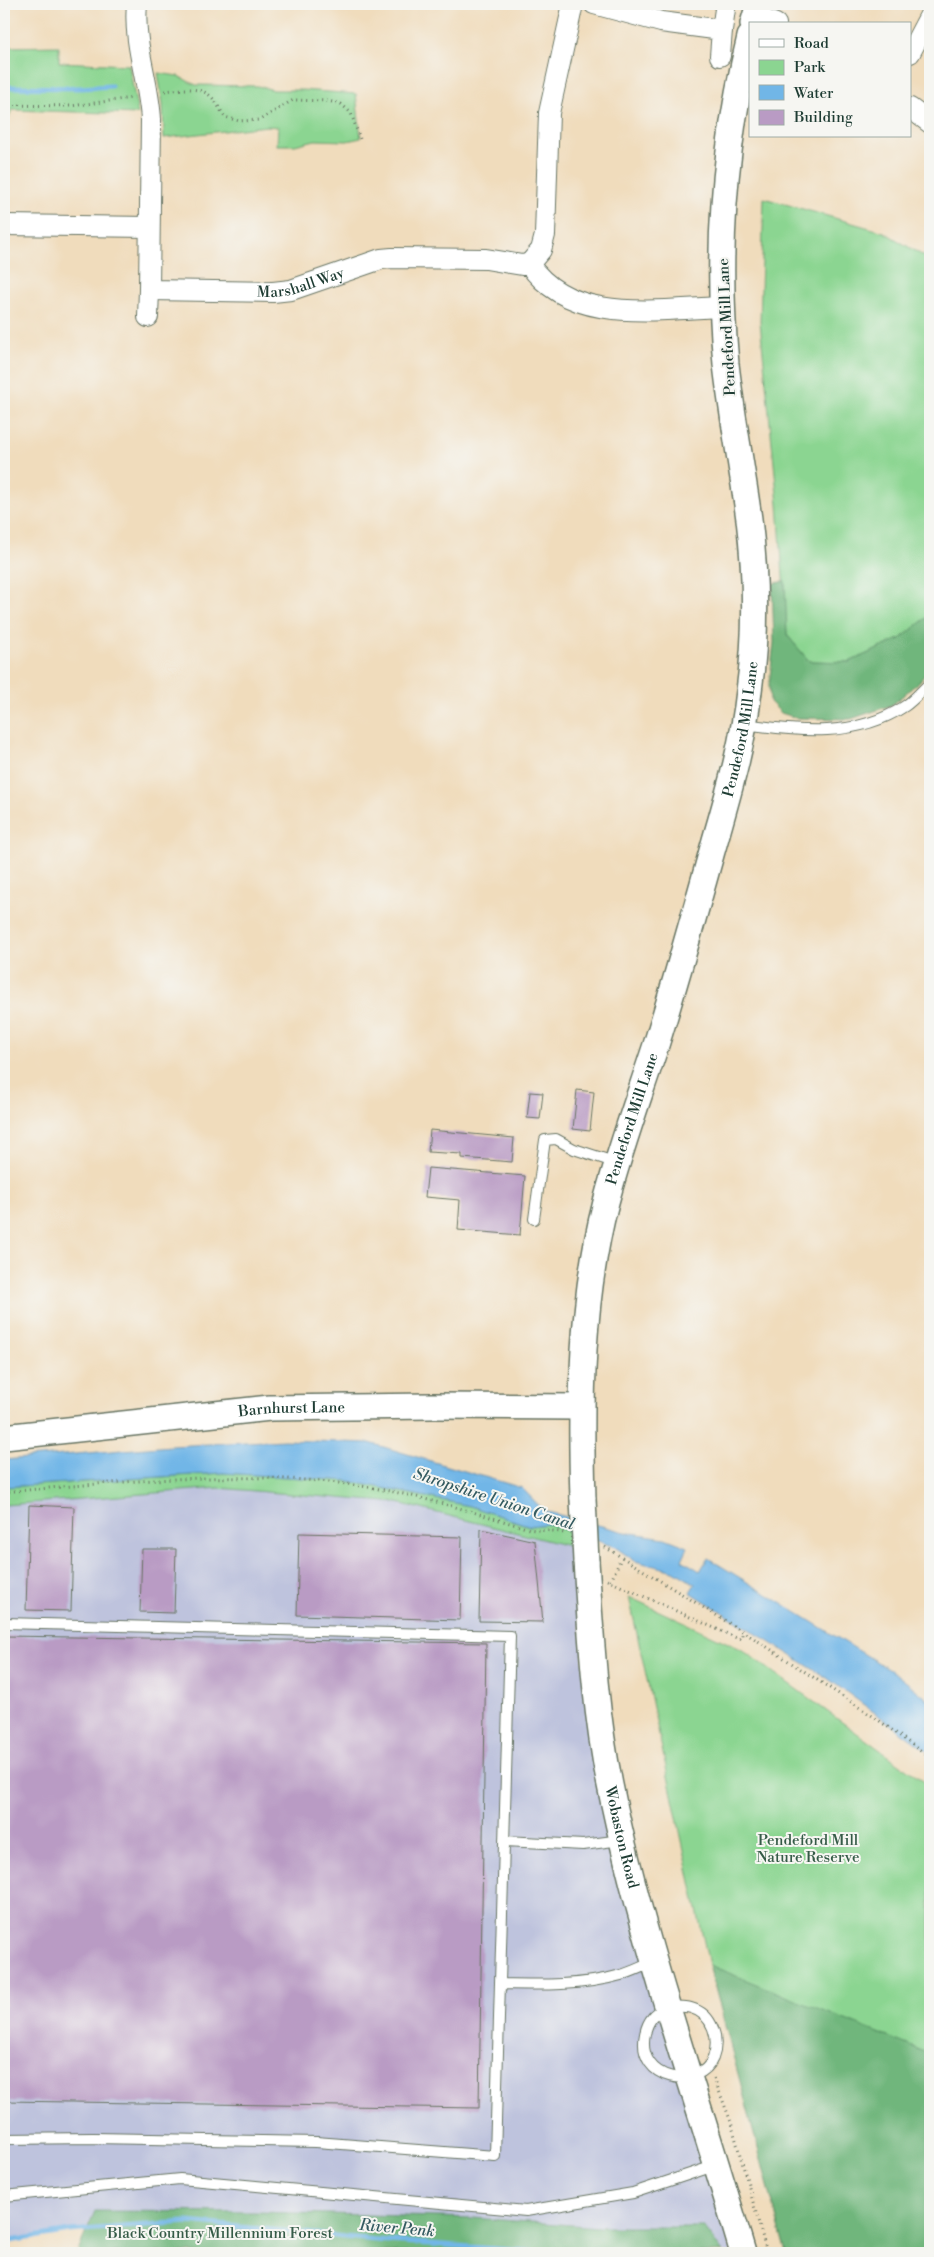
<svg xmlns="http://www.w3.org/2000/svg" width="934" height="2257" font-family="'Libre Bodoni',serif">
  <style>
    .industrial { fill: #bec3dd }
    .green { fill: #8bd591; stroke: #558962 }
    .forest { fill: #70b67b; stroke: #487a58 }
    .water { fill: #71b6e7; stroke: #487a8e }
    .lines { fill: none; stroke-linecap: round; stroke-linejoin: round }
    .stream { stroke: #71b6e7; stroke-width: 5 }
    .building { fill: #b99bc4 }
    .service-casing { stroke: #687564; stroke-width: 12 }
    .minor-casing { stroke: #687564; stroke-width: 22 }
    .tertiary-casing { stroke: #687564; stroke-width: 28 }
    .path { stroke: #687564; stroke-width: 3; stroke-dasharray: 1 4; stroke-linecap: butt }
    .service { stroke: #fff; stroke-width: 10 }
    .minor { stroke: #fff; stroke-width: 20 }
    .tertiary { stroke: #fff; stroke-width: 25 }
    .tertiary-bridge-casing { stroke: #687564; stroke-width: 28; stroke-linecap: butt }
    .tertiary-bridge { stroke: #fff; stroke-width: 25 }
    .labels { text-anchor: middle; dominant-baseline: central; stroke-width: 4; stroke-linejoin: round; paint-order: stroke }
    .street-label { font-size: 15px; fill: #1f3d34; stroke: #f6f6f2 }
    .park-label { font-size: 15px; fill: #355b47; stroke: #f6f6f2 }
    .water-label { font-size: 16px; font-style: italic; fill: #345b61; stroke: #f6f6f2 }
  </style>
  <rect width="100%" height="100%" fill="#f6f6f2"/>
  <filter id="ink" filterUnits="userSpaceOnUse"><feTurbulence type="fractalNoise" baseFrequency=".02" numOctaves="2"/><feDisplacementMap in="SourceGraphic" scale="10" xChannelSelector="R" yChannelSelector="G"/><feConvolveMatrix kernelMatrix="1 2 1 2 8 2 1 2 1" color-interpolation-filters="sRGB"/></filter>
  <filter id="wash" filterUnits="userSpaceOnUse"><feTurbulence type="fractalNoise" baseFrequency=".0096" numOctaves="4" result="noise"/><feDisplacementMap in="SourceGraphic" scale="20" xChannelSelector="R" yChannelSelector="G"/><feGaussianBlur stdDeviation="1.12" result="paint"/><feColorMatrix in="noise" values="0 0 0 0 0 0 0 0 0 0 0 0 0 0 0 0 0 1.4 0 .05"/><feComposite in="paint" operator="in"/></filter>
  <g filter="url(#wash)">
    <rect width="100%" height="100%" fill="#f0dcbc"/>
    <path class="industrial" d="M219 1488 398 1503 573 1547 590 1738 732 2253H550L187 2222 70 2231 4 2242V1505Z"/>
    <path class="green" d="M59 46V62L129 65 138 114 12 110 4 129V47Z
      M158 73 178 76 196 85 258 86 274 90H302L356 94 361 138 347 141 315 140 295 145H277L278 127 267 126 164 138 163 104Z
      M764 198 884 232 930 260V615L900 639 849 662 809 661 787 635 778 504 760 322Z
      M223 1473 348 1481 470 1506 529 1526 549 1524 571 1532 573 1547 398 1503 219 1488 4 1505V1487Z
      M629 1597 741 1649 930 1786V2253H786L709 1965Z"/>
    <path class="forest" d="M785 581 787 635 809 661 849 662 900 639 930 615V668L920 681 892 705 851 719 797 718 781 713 770 702 769 685 774 642 772 584Z
      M709 1965 930 2054V2253H786Z
      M95 2211 258 2212 473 2218 600 2227H704L723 2253H77Z"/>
    <path class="water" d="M284 1440 370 1443 522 1488 544 1511 625 1532 665 1538 688 1547 682 1560 700 1571 708 1558 895 1673 930 1701V1753L827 1678 690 1592 695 1584 674 1571 635 1561 615 1547 549 1524 530 1526 470 1506 348 1481 223 1473 4 1487V1460L171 1446Z"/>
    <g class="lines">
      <path class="stream" d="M4 87 81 88 111 86
        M4 2242 70 2231 187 2222 376 2240 550 2253"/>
    </g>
    <g id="blocks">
      <path class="building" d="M577 1090 594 1092 590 1131 573 1129Z
        M530 1092 543 1093 540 1119 527 1118Z
        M430 1130 514 1138 512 1162 462 1158V1154L428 1152Z
        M428 1168 525 1176 520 1235 458 1230 460 1200 425 1197Z
        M29 1505 74 1507 71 1611 26 1610Z
        M481 1529 535 1541 543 1622 479 1621Z
        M299 1533 462 1537 460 1620 297 1615Z
        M142 1549H176L174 1613 140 1612Z
        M4 1636 486 1643 479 2108 4 2101Z"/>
    </g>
  </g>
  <g filter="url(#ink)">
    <use href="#blocks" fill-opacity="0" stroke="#687564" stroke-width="1"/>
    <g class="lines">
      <g class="service-casing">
        <path id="service" d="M745 724C799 732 857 738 905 706 914 700 922 690 930 683
          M534 1219 545 1140 556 1139 574 1149 617 1163
          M4 1623 510 1636 495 2156 316 2142 93 2138 4 2139
          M505 1841 583 1845 621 1840
          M501 1984C540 1985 583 1986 621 1975 632 1972 643 1966 654 1962
          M668 2006C675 2007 684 2006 691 2008 713 2014 720 2039 713 2058 700 2091 635 2082 645 2034 648 2019 655 2013 668 2006Z
          M4 2196 180 2179 526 2211 633 2193 717 2165"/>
      </g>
      <g class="minor-casing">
        <g id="minor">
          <path id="s1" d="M137 4C133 44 149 81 151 120L149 290 273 292 291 290 381 259 392 258 486 259 522 265 529 264C571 326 659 309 723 307"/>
          <path d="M594 4 661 22 722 30 720 56"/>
          <path d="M755 16 776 24"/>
          <path d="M722 30 725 9"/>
          <path d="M910 53 930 15"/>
          <path d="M910 108 930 123"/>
          <path d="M4 225 149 227"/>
          <path d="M529 264 541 250 545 235 549 113 573 4"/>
          <path d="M148 317 149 290"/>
        </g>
      </g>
      <g class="tertiary-casing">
        <g id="tertiary">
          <path d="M753 24 759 4"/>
          <path id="s2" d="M4 1437 270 1408 432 1406 580 1407"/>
          <path id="s3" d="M583 1499C580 1400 581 1299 606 1202 620 1149 639 1097 656 1045 676 981 694 916 712 851 727 798 743 746 749 691 757 634 756 576 749 519 742 467 732 416 726 364 716 255 724 143 750 37"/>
          <path id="s4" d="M586 1561C591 1635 595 1712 610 1785 642 1944 698 2098 743 2253"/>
        </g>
      </g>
      <path class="path" d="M165 91C181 89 203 85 214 100 219 106 221 112 225 117L239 121 260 120 293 100 328 101 341 104 351 113 360 139
        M4 105 71 106 132 98
        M4 1492C118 1482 233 1470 347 1484 409 1492 467 1510 526 1528 538 1532 551 1529 564 1533
        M605 1547 755 1639 877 1719 930 1758
        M607 1580 739 1639 742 1637V1632
        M611 1581 621 1558
        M714 2078 731 2122 767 2253"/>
      <use href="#service" class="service"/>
      <use href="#minor" class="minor"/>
      <use href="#tertiary" class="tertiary"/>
      <g class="tertiary-bridge-casing">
        <path id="tertiary-bridge" d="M583 1499 586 1561"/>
      </g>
      <use href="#tertiary-bridge" class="tertiary-bridge"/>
    </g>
  </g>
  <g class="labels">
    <g class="street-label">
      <text stroke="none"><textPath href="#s1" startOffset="440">Marshall Way</textPath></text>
      <text transform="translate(727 327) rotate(-93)">Pendeford Mill Lane</text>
      <text stroke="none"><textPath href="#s3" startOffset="791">Pendeford Mill Lane</textPath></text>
      <text stroke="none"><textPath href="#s3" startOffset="386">Pendeford Mill Lane</textPath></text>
      <text stroke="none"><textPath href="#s2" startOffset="289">Barnhurst Lane</textPath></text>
      <text stroke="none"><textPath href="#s4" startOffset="279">Wobaston Road</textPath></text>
    </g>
    <g class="park-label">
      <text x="808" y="1840">Pendeford Mill<tspan x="808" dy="17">Nature Reserve</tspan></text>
      <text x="220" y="2233">Black Country Millennium Forest</text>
    </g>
    <g class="water-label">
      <text transform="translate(494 1499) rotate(18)">Shropshire Union Canal</text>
      <text transform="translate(397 2228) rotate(5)">River Penk</text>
    </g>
  </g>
  <rect width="934" height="2257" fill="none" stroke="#f6f6f2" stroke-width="20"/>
  <rect x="749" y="22" width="162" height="115" fill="#f6f6f2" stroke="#a0aca6"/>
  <rect x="759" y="39" width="25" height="8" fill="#ffffff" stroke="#a0aca6"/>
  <text x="794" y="48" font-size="15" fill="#1f3d34">Road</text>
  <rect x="759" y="60" width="25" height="15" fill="#8bd591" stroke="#a0aca6"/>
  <text x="794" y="72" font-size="15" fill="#1f3d34">Park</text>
  <rect x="759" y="85" width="25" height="15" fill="#71b6e7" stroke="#a0aca6"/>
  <text x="794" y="98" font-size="15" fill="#1f3d34">Water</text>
  <rect x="759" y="110" width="25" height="15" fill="#b99bc4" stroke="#a0aca6"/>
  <text x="794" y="122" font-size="15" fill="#1f3d34">Building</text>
</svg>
